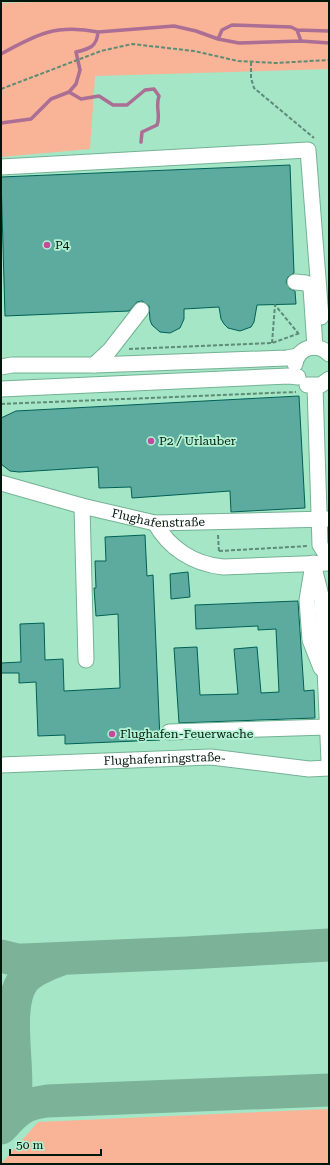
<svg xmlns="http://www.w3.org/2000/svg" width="330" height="1165" font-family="'Roboto Serif',serif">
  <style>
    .green { fill: #f9b397 }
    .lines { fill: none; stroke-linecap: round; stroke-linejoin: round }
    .stream { stroke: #ab6e94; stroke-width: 3.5 }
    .taxiway { stroke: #7cb298; stroke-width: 33 }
    .building { fill: #5daa9e; stroke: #006056 }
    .minor-casing { stroke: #73b294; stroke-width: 17 }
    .path { stroke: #5d8c75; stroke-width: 2; stroke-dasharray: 4 2; stroke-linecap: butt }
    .minor { stroke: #fff; stroke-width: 15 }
    .poi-dot { fill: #c44a9c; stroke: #b2f3d3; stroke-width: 1.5 }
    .labels { text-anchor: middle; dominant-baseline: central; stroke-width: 3.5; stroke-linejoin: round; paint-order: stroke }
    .poi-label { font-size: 12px; fill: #00170c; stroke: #b2f3d3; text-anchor: start }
    .street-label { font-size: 12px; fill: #00170c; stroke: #b2f3d3 }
  </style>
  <rect width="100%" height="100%" fill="#a5e6c6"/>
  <path class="green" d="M81 1H329V69L95 76 90 149 1 157V3Z
    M329 1109V1164H1L38 1122Z"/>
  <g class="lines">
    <path class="stream" d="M297 30 329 31
      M218 39 222 30 232 25 291 27 297 30 301 41
      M1 54C37 34 56 24 98 32
      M69 92 81 99 99 96 113 105H127L145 90 154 89 159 96C155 106 161 116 157 125L142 132 141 142
      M1 123 31 119 51 99 69 92 76 84 80 70 76 52C89 49 97 47 98 32L174 26 196 31 218 39 239 43 301 41 329 43"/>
    <path class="taxiway" d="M1 956 17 960H24L187 953 329 945
      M5 1124C8 1118 13 1110 15 1102 20 1069 4 1007 23 981 31 970 47 965 59 960
      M1 1128C16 1111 23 1104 47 1101L329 1090"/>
  </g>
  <path class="building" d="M290 165 294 273 288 277 286 282 290 289 295 291 296 304 257 305 254 322 251 327 240 331 228 328 224 324 221 319 219 307 184 309V319L180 328 170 333 160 332 152 325 150 320 149 306 142 301 137 302 129 311 5 316 1 177Z
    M299 396 305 508 231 512 230 491 132 498 131 487 99 488 98 467 19 472 10 471 1 464V418L16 411Z
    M145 535 147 576 153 575 160 740 65 744V735L38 736 36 682 19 683V673H1V663L21 662 20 624 44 623 45 660 63 659 64 691 120 688 118 614 96 616 94 588H96L95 561H106L105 537Z
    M188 572 190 597 171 599 170 574Z
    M298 601 304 691 314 690 315 718 179 723 174 648 197 647 200 695 238 694 234 649 257 647 261 693 279 692 276 629 258 630V626L196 629 195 605Z"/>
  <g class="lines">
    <g class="minor-casing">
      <g id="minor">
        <path d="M1 167 308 150 321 317"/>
        <path d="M295 282 306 283 311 288 315 347"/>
        <path d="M295 364C298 347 317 342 329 354"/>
        <path d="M94 365 110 350 141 310"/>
        <path d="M1 367 12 365H94L287 358 298 356"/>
        <path d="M307 385H321L329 379"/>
        <path d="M315 386 320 545 329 559"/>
        <path d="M1 389 289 376 298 377"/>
        <path id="s1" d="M1 483 82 506 155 523 329 519"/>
        <path d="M82 506 86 660"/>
        <path d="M155 523C169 548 193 564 223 567L329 563"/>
        <path d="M313 563 322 600 329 761"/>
        <path d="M312 570 307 600 310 640 321 668"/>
        <path d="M169 732 327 727"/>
        <path id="s2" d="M1 765 211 757 309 769 329 768"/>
      </g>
    </g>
    <path class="path" d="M251 62V78L254 88 314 138
      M1 89 101 51 132 44 194 51 238 61 276 63 329 60
      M272 343 275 305 298 333
      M129 349 272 343 300 333
      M1 404 296 392
      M218 535 219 552
      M219 551 308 546"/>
    <use href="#minor" class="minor"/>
  </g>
  <g class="poi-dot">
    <circle cx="47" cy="245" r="4"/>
    <circle cx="151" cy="441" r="4"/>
    <circle cx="112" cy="734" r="4"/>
  </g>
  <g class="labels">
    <g class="poi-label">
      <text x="55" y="245">P4</text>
      <text x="159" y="441">P2 / Urlauber</text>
      <text x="120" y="734">Flughafen-Feuerwache</text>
    </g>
    <g class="street-label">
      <text stroke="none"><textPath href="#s1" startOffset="162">Flughafenstraße</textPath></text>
      <text stroke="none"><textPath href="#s2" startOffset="164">Flughafenringstraße-</textPath></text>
    </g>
  </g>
  <rect width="330" height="1165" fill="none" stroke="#00170c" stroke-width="4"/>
  <path d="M10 1149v6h91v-6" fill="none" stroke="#00170c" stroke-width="2"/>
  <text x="16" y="1149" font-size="12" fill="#00170c" stroke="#b2f3d3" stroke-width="3" paint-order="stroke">50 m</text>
</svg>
